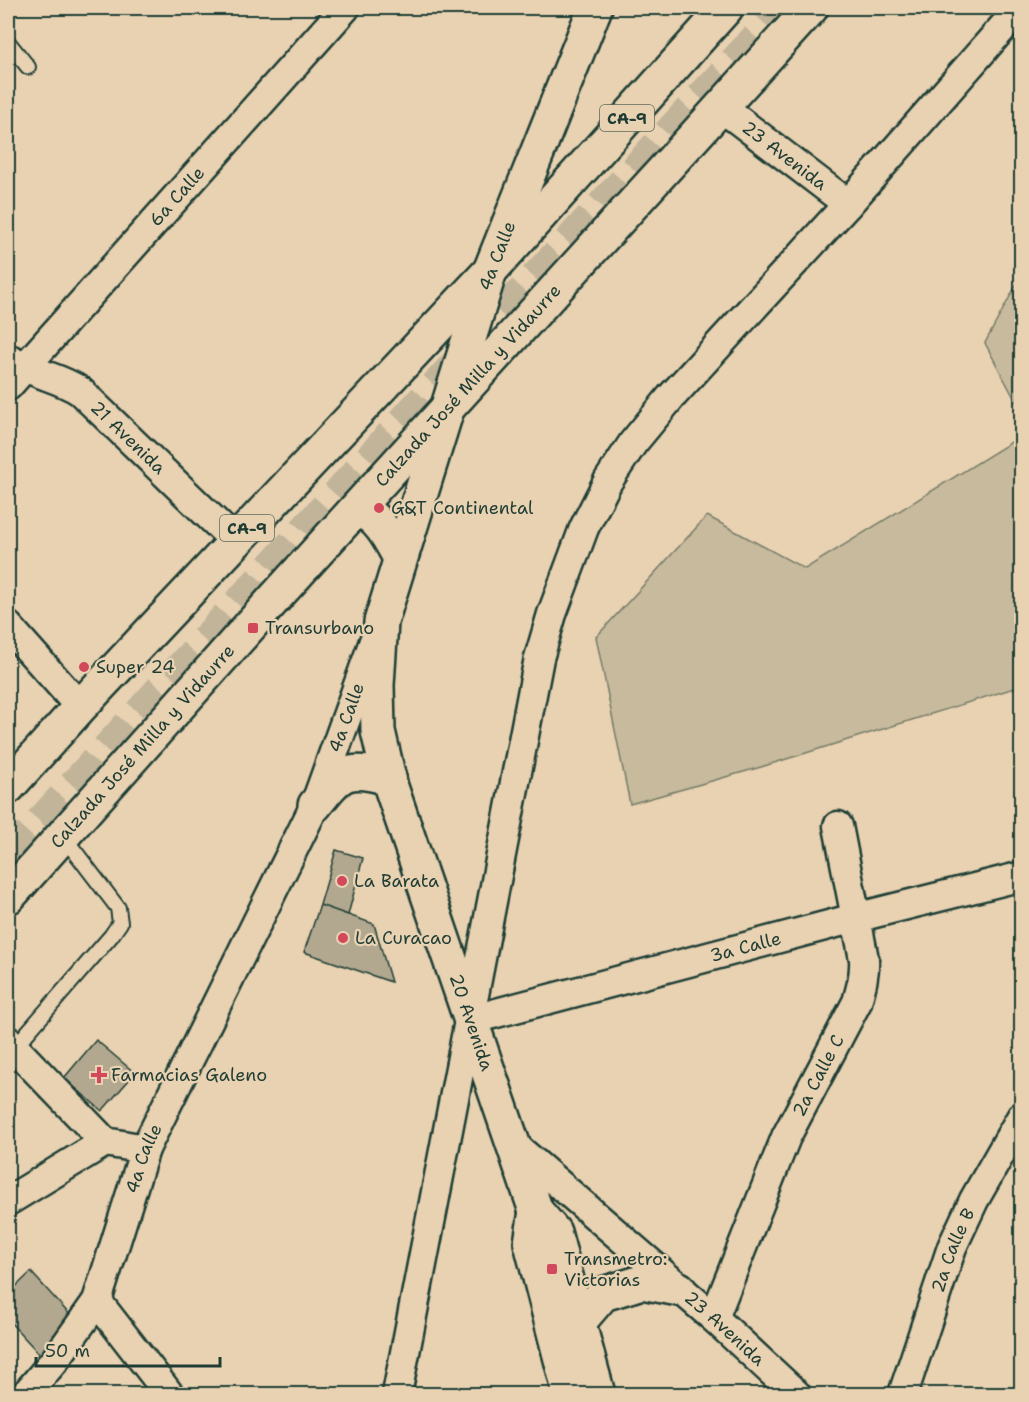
<svg xmlns="http://www.w3.org/2000/svg" width="1029" height="1402" font-family="'Shantell Sans',sans-serif">
  <style>
    .green { fill: #c8ba9d; stroke: #747c68; stroke-width: 1.5 }
    .building { fill: #b2a88f; stroke: #1f3d34; stroke-width: 1.5 }
    .lines { fill: none; stroke-linecap: round; stroke-linejoin: round }
    .highway-tunnel { stroke: #c1b499; stroke-width: 33; stroke-dasharray: 33 16; stroke-linecap: butt }
    .lane-casing { stroke: #1f3d34; stroke-width: 18 }
    .street-casing { stroke: #1f3d34; stroke-width: 33 }
    .secondary-casing { stroke: #1f3d34; stroke-width: 38 }
    .highway-casing { stroke: #1f3d34; stroke-width: 38 }
    .lane { stroke: #e9d2b2; stroke-width: 14 }
    .street { stroke: #e9d2b2; stroke-width: 28 }
    .secondary { stroke: #e9d2b2; stroke-width: 33 }
    .highway { stroke: #e9d2b2; stroke-width: 33 }
    .poi-dot { fill: #d1495b; stroke: #e9d2b2; stroke-width: 2 }
    .labels { text-anchor: middle; dominant-baseline: central; stroke-width: 4.5; stroke-linejoin: round; paint-order: stroke }
    .shield { fill: #e9d2b2; stroke: #5c6a5a; stroke-width: 1.5 }
    .shield-label { font-size: 16px; font-weight: bold; fill: #1f3d34 }
    .street-label { font-size: 18px; fill: #1f3d34; stroke: #e9d2b2 }
    .poi-label { font-size: 18px; fill: #1f3d34; stroke: #e9d2b2; text-anchor: start }
  </style>
  <rect width="100%" height="100%" fill="#e9d2b2"/>
  <filter id="ink" filterUnits="userSpaceOnUse"><feTurbulence type="fractalNoise" baseFrequency=".0167" numOctaves="2"/><feDisplacementMap in="SourceGraphic" scale="12" xChannelSelector="R" yChannelSelector="G"/><feConvolveMatrix kernelMatrix="1 2 1 2 8 2 1 2 1" color-interpolation-filters="sRGB"/></filter>
  <g filter="url(#ink)">
    <path class="green" d="M1021 276 1022 411H1021L985 343Z
      M1021 436V686L761 767 630 804 596 637 707 516 805 569Z"/>
    <path class="building" d="M336 850 363 858 348 915 320 905Z
      M320 905 374 924 391 982 304 952Z
      M96 1040 135 1073 102 1111 64 1078Z
      M31 1272 71 1316 45 1360 8 1320V1294Z"/>
    <g class="lines">
      <path class="highway-tunnel" d="M8 859 431 392 785 8"/>
      <g class="lane-casing">
        <path id="lane" d="M8 42 28 67
          M14 1048 111 936 120 923 118 908 63 836"/>
      </g>
      <g class="street-casing">
        <g id="street">
          <path id="s1" d="M721 107 848 204"/>
          <path id="s2" d="M12 360C33 374 59 377 80 391L235 541"/>
          <path id="s3" d="M8 386 345 8"/>
          <path d="M8 626 80 707"/>
          <path id="s4" d="M470 1020 855 918 1022 876"/>
          <path d="M8 1041 105 1142 145 1149"/>
          <path id="s5" d="M515 1146 714 1318 796 1394"/>
          <path d="M8 1201 105 1142"/>
          <path d="M97 1301 169 1394"/>
          <path id="s6" d="M714 1318 786 1137 857 1002C861 988 865 974 864 959L838 826"/>
          <path id="s7" d="M26 1394 55 1360 97 1301 145 1149 315 805 374 641"/>
          <path d="M397 1394 539 658 552 614 584 528 608 481 633 443 671 397 848 204 1020 8"/>
          <path id="s8" d="M903 1394 952 1247 974 1200 1022 1116"/>
        </g>
      </g>
      <g class="secondary-casing">
        <g id="secondary">
          <path id="s9" d="M595 8 490 271 381 622 377 685 378 731 391 787 536 1211 554 1232 598 1394"/>
          <path d="M357 508C380 518 389 538 400 558"/>
          <path d="M315 805C341 772 346 766 389 778"/>
          <path id="s10" d="M8 897 274 599 811 8"/>
          <path d="M536 1211 531 1243 570 1394"/>
          <path d="M579 1322 603 1294 642 1282 679 1289"/>
        </g>
      </g>
      <g class="highway-casing">
        <path id="highway" d="M8 787 80 707 490 271 726 8"/>
      </g>
      <use href="#lane" class="lane"/>
      <use href="#street" class="street"/>
      <use href="#secondary" class="secondary"/>
      <use href="#highway" class="highway"/>
    </g>
  </g>
  <g class="poi-dot">
    <circle cx="379" cy="508" r="6"/>
    <rect x="247" y="622" width="12" height="12" rx="3"/>
    <circle cx="84" cy="667" r="6"/>
    <circle cx="342" cy="881" r="6"/>
    <circle cx="343" cy="938" r="6"/>
    <path d="M96 1066h6v6h6v6h-6v6h-6v-6h-6v-6h6z"/>
    <rect x="546" y="1263" width="12" height="12" rx="3"/>
  </g>
  <g class="labels">
    <g class="shield">
      <rect x="600" y="105" width="54" height="26" rx="4.5"/>
      <rect x="220" y="515" width="54" height="26" rx="4.5"/>
    </g>
    <g class="shield-label">
      <text x="627" y="118">CA-9</text>
      <text x="247" y="528">CA-9</text>
    </g>
    <g class="street-label">
      <text stroke="none"><textPath href="#s1" startOffset="80">23 Avenida</textPath></text>
      <text stroke="none"><textPath href="#s3" startOffset="254">6a Calle</textPath></text>
      <text transform="translate(497 256) rotate(-69)">4a Calle</text>
      <text stroke="none"><textPath href="#s10" startOffset="688">Calzada José Milla y Vidaurre</textPath></text>
      <text stroke="none"><textPath href="#s2" startOffset="142">21 Avenida</textPath></text>
      <text stroke="none"><textPath href="#s7" startOffset="753">4a Calle</textPath></text>
      <text stroke="none"><textPath href="#s10" startOffset="202">Calzada José Milla y Vidaurre</textPath></text>
      <text stroke="none"><textPath href="#s4" startOffset="285">3a Calle</textPath></text>
      <text stroke="none"><textPath href="#s9" startOffset="1066">20 Avenida</textPath></text>
      <text stroke="none"><textPath href="#s6" startOffset="264">2a Calle C</textPath></text>
      <text stroke="none"><textPath href="#s7" startOffset="267">4a Calle</textPath></text>
      <text stroke="none"><textPath href="#s8" startOffset="152">2a Calle B</textPath></text>
      <text stroke="none"><textPath href="#s5" startOffset="278">23 Avenida</textPath></text>
    </g>
    <g class="poi-label">
      <text x="391" y="508">G&amp;T Continental</text>
      <text x="265" y="628">Transurbano</text>
      <text x="96" y="667">Super 24</text>
      <text x="354" y="881">La Barata</text>
      <text x="355" y="938">La Curacao</text>
      <text x="111" y="1075">Farmacias Galeno</text>
      <text x="564" y="1259">Transmetro:<tspan x="564" dy="21">Victorias</tspan></text>
    </g>
  </g>
  <rect width="1029" height="1402" fill="none" stroke="#e9d2b2" stroke-width="30"/>
  <rect x="15" y="15" width="999" height="1372" fill="none" stroke="#1f3d34" stroke-width="2" filter="url(#ink)"/>
  <path d="M36 1357v9h184v-9" fill="none" stroke="#1f3d34" stroke-width="3"/>
  <text x="45" y="1357" font-size="18" fill="#1f3d34" stroke="#e9d2b2" stroke-width="4.5" paint-order="stroke">50 m</text>
</svg>
